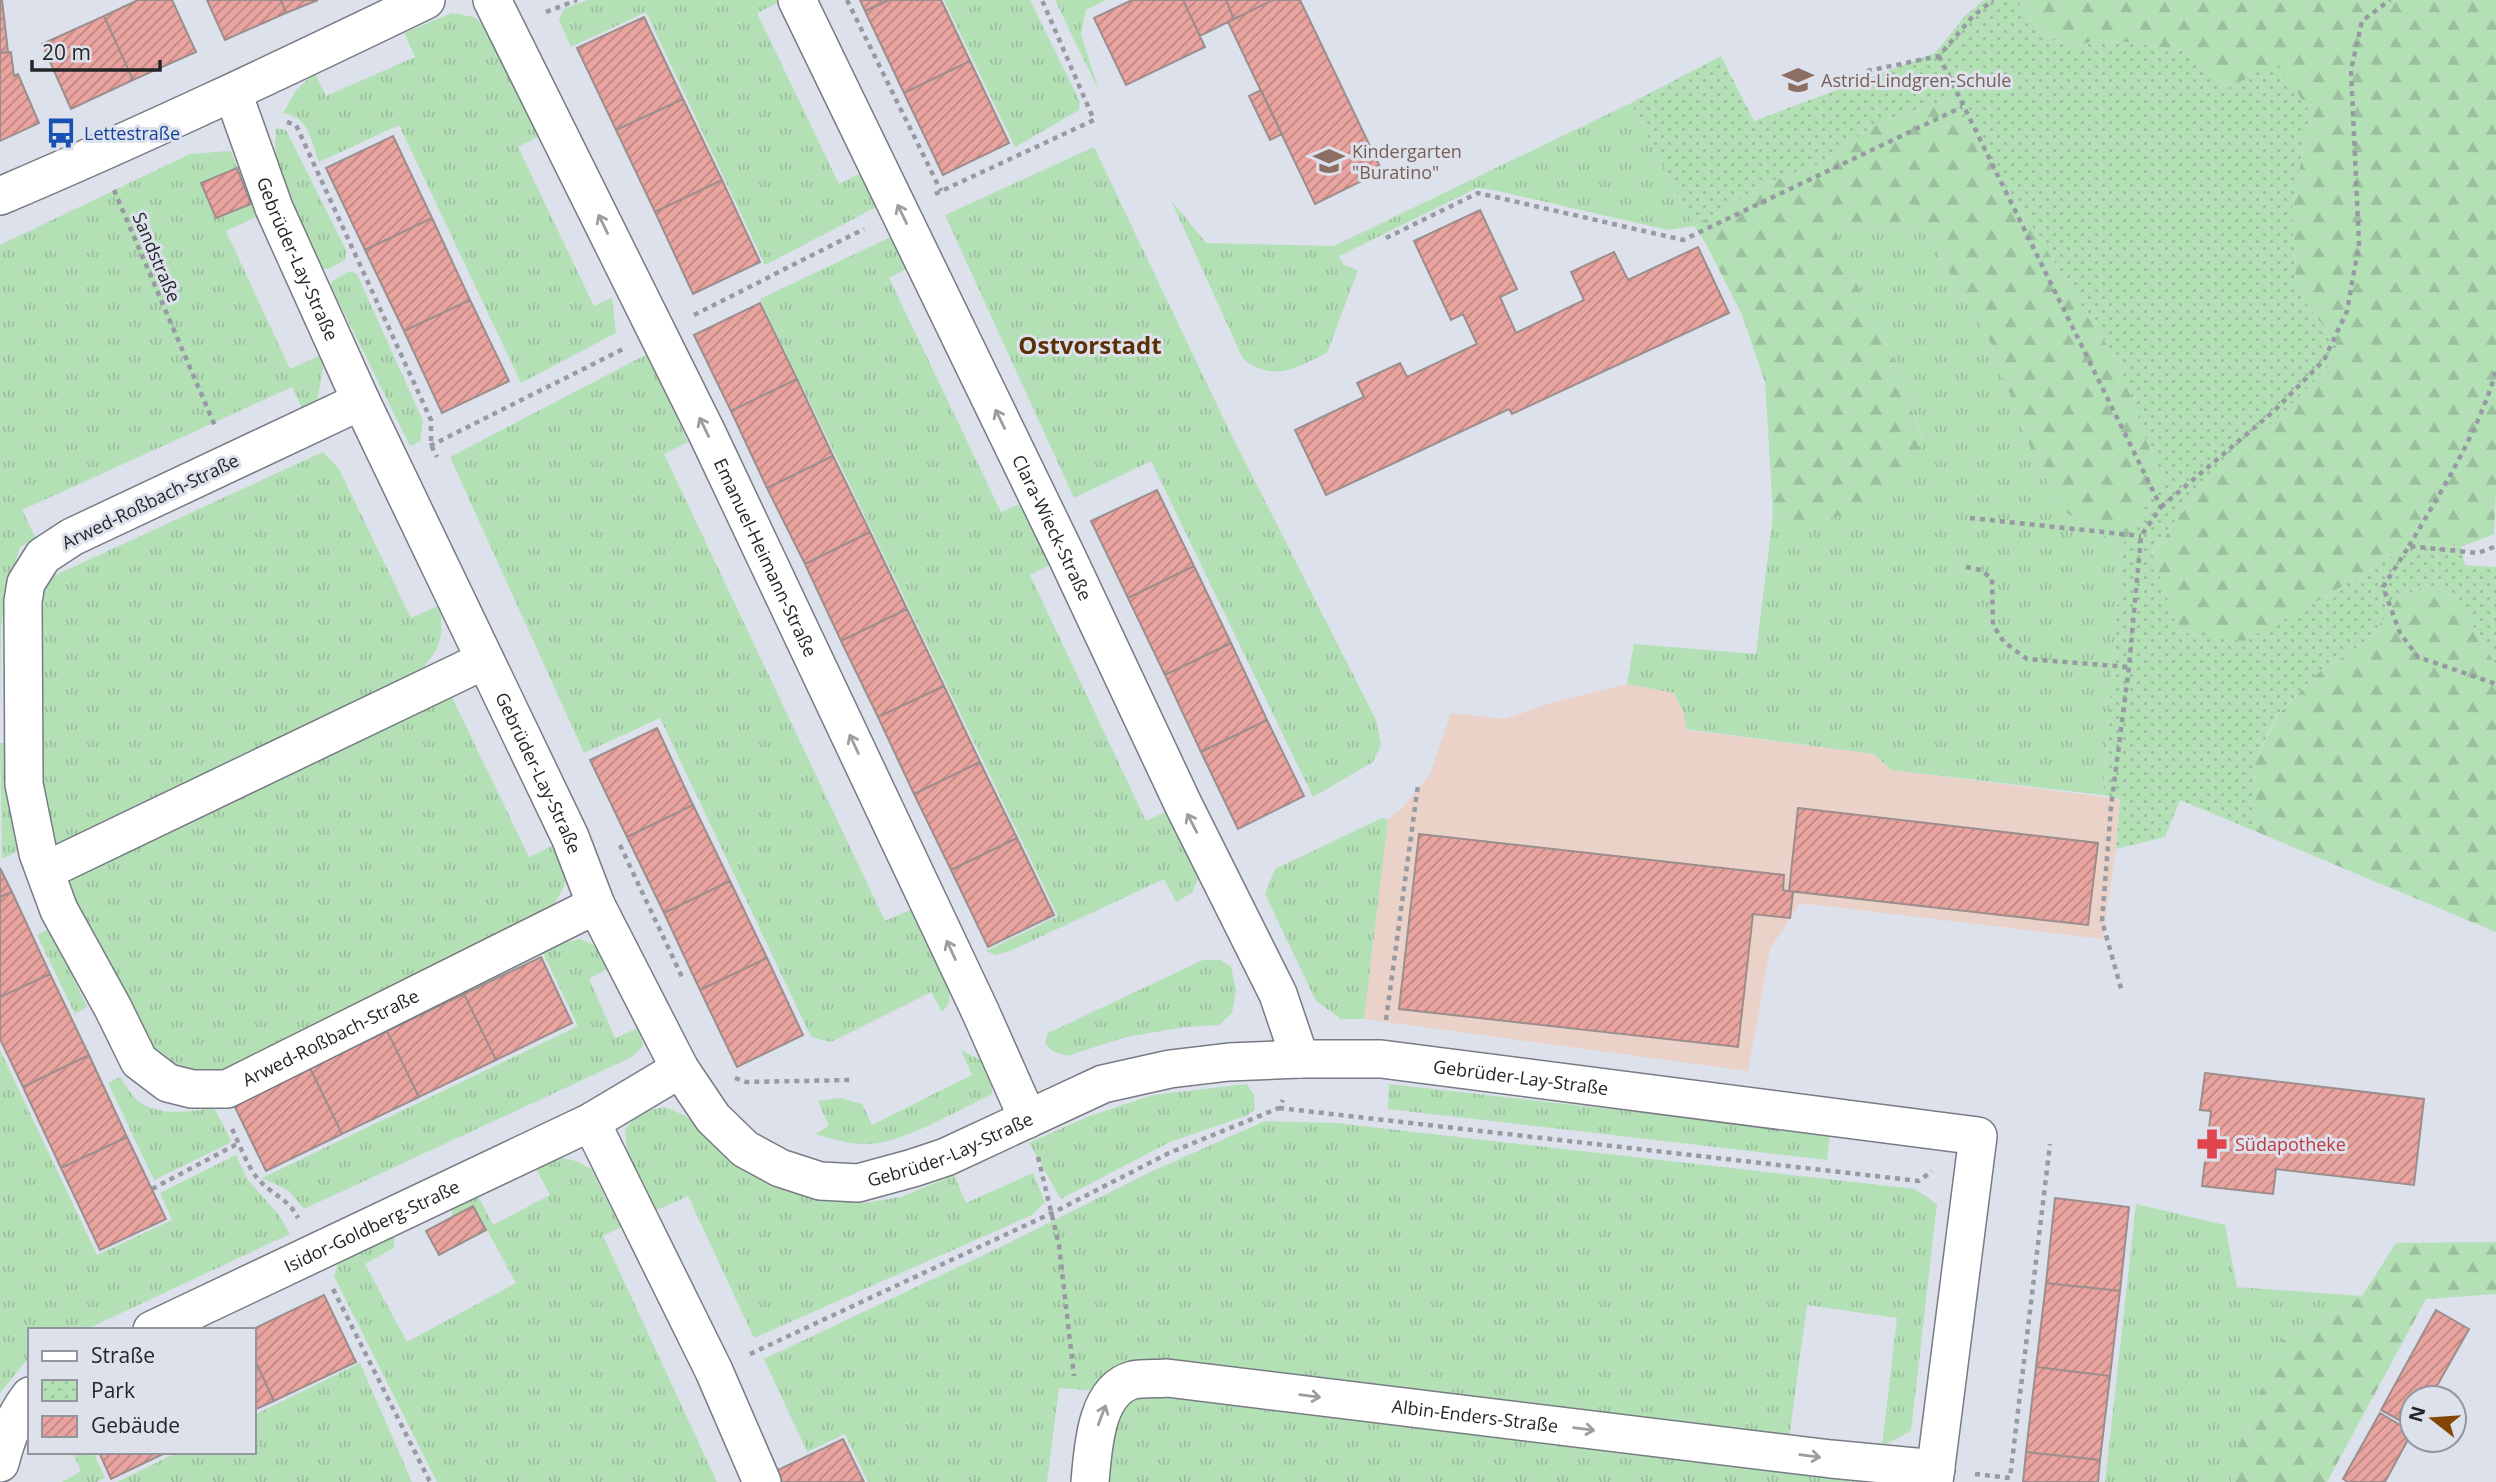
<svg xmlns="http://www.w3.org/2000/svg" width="2496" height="1482" font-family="'Open Sans',sans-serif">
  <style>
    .commercial { fill: #ead2c8 }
    .grass { fill: url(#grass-tufts) }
    .forest { fill: url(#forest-firs) }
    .park { fill: url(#park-dots) }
    .building { fill: url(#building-hatch); stroke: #9b8e8d; stroke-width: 2 }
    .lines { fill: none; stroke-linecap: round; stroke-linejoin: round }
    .street-casing { stroke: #777b84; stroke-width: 40 }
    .path { stroke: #979aa3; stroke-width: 4.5; stroke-dasharray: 5 5; stroke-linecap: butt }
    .street { stroke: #fff; stroke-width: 37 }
    .oneway { stroke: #9c9d9f }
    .labels { text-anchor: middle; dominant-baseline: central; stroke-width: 6; stroke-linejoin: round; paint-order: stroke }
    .education-label { font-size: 18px; fill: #785e54; stroke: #dde1ec; text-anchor: start }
    .transit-label { font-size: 18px; fill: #164399; stroke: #dde1ec; text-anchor: start }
    .street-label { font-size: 18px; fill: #24262a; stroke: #dde1ec }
    .health-label { font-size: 18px; fill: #be3a42; stroke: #dde1ec; text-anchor: start }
    .district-label { font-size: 24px; font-weight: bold; fill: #5b3007; stroke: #dde1ec }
  </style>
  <defs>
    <pattern id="grass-tufts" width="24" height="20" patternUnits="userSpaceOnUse" patternTransform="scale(1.75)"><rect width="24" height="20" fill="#b4e0b6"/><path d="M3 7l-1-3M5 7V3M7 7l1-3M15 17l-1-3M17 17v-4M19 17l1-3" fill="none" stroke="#9bc09d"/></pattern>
    <pattern id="forest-firs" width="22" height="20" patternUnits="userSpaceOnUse" patternTransform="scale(1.75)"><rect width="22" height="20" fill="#b4e0b6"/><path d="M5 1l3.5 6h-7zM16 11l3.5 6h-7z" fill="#9bc09d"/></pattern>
    <pattern id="park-dots" width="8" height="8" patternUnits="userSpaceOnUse" patternTransform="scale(1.75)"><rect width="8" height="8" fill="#b4e0b6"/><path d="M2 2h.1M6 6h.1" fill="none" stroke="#9bc09d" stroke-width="1.8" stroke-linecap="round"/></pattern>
    <pattern id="building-hatch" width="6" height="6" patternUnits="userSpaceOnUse" patternTransform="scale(1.75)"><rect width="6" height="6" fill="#eaa49f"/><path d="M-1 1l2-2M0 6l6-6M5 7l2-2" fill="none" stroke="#bd8582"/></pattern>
  </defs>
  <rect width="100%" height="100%" fill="#dde1ec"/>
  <path class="commercial" d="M1627 684 1674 693 1684 713 1686 730 1874 754 1891 770 2120 799 2116 849 2103 939 1800 903 1770 949 1748 1071 1364 1019 1388 820 1404 806 1430 774 1451 713 1505 719 1554 702Z"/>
  <path class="grass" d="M588 0H784L757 13 839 184 868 170 884 203 765 265 646 12 571 47 559 20 564 9Z
    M944 0H1030L1080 102 1079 110 1015 147Z
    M1055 0H1106L1086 10 1081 34 1099 91Z
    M452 13 474 17 490 32 539 136 518 147 594 306 612 298 616 333 521 383 399 125 319 162C310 139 310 118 283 113L296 90 315 73 326 96 415 57 404 33Z
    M1631 103 1694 226 1668 230 1493 190 1477 188 1339 256 1344 265 1358 270 1327 353C1295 368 1275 383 1243 359L1171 200 1206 243 1334 246Z
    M276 128 286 130 346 250 345 260 329 269 323 268 277 174 275 146Z
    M1094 147 1228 428 1376 720 1381 745 1373 762 1313 797 1151 461 1074 498 945 215Z
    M231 151 256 217 226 231 290 369 321 355 323 368 317 402 303 410 292 387 22 510 36 539 20 547 6 593 1 629 0 714V245L190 154Z
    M1832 225 1924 230 1990 342 2032 452 2065 512 2122 546 2103 795 1891 770 1874 754 1686 729 1684 713 1674 693 1627 684 1634 644 1756 654 1773 514 1794 522 1923 440 1890 351 1856 282Z
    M897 234 912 266 889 278 1001 512 1027 501 1054 563 1030 575 1146 821 1169 810 1200 875 1192 893 1176 902 1164 879 1010 951 996 955 986 951 1058 916 760 299Z
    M350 271 357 274 423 421 420 441 410 446 331 286 332 281Z
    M647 354 688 442 664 454 885 921 912 909 949 991V1003L942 1012 931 992 831 1042 811 1037 660 718 584 753 450 457Z
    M323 452 339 469 411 618 440 605C443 636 443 645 422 669L51 847 36 784V596L47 579Z
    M451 695 529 857 556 844C574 880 565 888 545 918L208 1078 145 1055 64 879Z
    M0 743H4L20 850 2 859Z
    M1382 818 1388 820 1364 1019H1341L1316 1001 1265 894 1275 869Z
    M50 928 87 1007 75 1014 37 935Z
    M580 939 597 946 609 968 589 979 615 1038 640 1027 643 1046 632 1057 304 1209 289 1191 262 1178 578 1026 543 953 557 945Z
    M1203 960H1221L1231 967 1236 990 1232 1013 1219 1025 1185 1027 1126 1037 1067 1056 1052 1051 1045 1043 1048 1033Z
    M0 1050 97 1255 172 1220 160 1193 236 1155 248 1180 279 1215 290 1234 85 1330H30V1356L0 1393Z
    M961 1050C986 1063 993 1063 992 1094 958 1110 905 1142 870 1144 852 1145 832 1139 815 1134L829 1126 818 1101 840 1098 862 1104 872 1125 972 1075Z
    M120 1077C124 1083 128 1090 133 1096 152 1118 189 1112 214 1108L231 1140 228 1144 154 1180 108 1083Z
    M1247 1084 1254 1095 1255 1109 1248 1115 1170 1142 1061 1199 1029 1143 1087 1117 1153 1095Z
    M1389 1084 1830 1134 1827 1160 1388 1109Z
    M665 1107 686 1116 727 1159 773 1184 815 1198 863 1203 901 1197 954 1175 966 1203 1033 1173 1045 1202 1032 1215 754 1338 688 1196 655 1211 627 1152 625 1129 642 1111Z
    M1265 1121 1336 1123 1915 1189 1937 1204 1911 1431 1882 1446 1897 1318 1807 1305 1789 1439 1059 1388 1047 1482H868L845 1434 807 1452 764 1359 1007 1244 1146 1174Z
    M557 1157 576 1161 591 1169 621 1227 603 1236 717 1482H437L334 1276 338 1263 344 1253 395 1229 394 1248 365 1264 407 1342 516 1283 474 1206 452 1217V1205L476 1192 493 1225 550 1195 534 1165Z
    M2136 1204 2225 1225 2237 1287 2362 1296 2281 1341 2240 1443 2231 1482H2105Z
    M360 1363 412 1482H117L178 1452H254V1415Z
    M1172 1394 1880 1482H1100L1117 1409 1141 1395Z
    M72 1452H93L105 1478 96 1482H62L81 1471Z"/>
  <path class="forest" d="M2017 0H2496V490L2494 534 2461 547 2414 543 2318 601 2244 642 2179 632 2152 555 2202 484 2283 413 2342 352 2296 289 2292 209 2310 112 2228 88 2182 51 2135 43 2095 40 2076 47 2041 34Z
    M1952 100 2119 364 2161 479 2122 546 2065 512 2032 452 1990 342 1924 230 1833 225 1856 282 1890 351 1923 441 1901 480 1872 504 1824 521 1794 522 1773 514 1765 382 1742 315 1705 242 1694 226 1765 184 1824 162 1874 125Z
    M2429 585 2456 597 2496 665V932L2257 832 2255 761 2278 715 2318 673 2368 640 2399 597Z
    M2496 1242V1294L2426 1299 2327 1482H2231L2240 1443 2281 1341 2362 1296 2396 1243Z"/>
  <path class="park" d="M1984 0H2017L2041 34 2076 47 2095 40 2135 43 2183 51 2228 88 2277 62 2310 112 2292 209 2296 289 2342 352 2283 413 2202 484 2152 554 2179 632 2244 641 2318 601 2414 543 2461 547 2465 565 2496 567V665L2456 597 2429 585 2399 597 2368 640 2318 673 2277 715 2255 761 2257 832 2180 800 2165 837 2116 849 2120 799 2103 795 2122 546 2161 479 2119 364 1952 100 1874 125 1824 162 1765 184 1694 226 1631 103 1721 56 1754 121 1935 53 1966 15Z"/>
  <path class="building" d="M0 0H2L8 52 0 53Z
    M138 0H172L196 52 133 80 104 16Z
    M207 0H281L286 13 225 40Z
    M281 0H318L286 13Z
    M860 0H889L865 11Z
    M889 0H941L970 61 904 93 865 11Z
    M1132 0H1183L1205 47 1126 85 1094 18Z
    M1183 0H1226L1234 19 1200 36Z
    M1226 0H1273L1234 19Z
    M1273 0H1300L1382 171 1315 204 1228 22Z
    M104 16 133 80 71 109 42 44Z
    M644 17 683 99 616 130 577 48Z
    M11 52 14 76 18 74 39 123 0 141V53Z
    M970 61 1009 143 943 175 904 93Z
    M1261 90 1282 134 1270 140 1249 96Z
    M683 99 722 180 655 212 616 130Z
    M393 136 432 218 365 250 326 168Z
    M237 168 251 204 216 218 201 183Z
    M722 180 760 262 693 294 655 212Z
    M1480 210 1517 289 1500 297 1516 333 1584 300 1571 272 1614 252 1628 280 1698 247 1729 313 1512 414 1509 409 1326 495 1295 430 1364 397 1357 383 1400 363 1407 377 1477 344 1463 314 1451 320 1414 241Z
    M432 218 470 300 404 331 365 250Z
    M470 300 509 381 442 413 404 331Z
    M760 303 797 379 731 411 694 335Z
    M797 379 833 456 767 488 731 411Z
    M833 456 870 532 805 564 767 488Z
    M1157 490 1194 566 1128 598 1091 521Z
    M870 532 907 609 841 641 805 564Z
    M1194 566 1231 643 1165 675 1128 598Z
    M907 609 944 686 878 717 841 641Z
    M1231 643 1267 720 1201 752 1165 675Z
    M944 686 980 762 914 794 878 717Z
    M1267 720 1304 796 1238 829 1201 752Z
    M657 728 693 805 627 837 590 760Z
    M980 762 1017 838 951 870 914 794Z
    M693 805 730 881 664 913 627 837Z
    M1798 808 2098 843 2088 925 1789 891Z
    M1419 834 1784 875 1783 890 1793 892 1790 918 1753 914 1738 1047 1399 1009Z
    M1017 838 1054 915 988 947 951 870Z
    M0 868 12 892 0 897Z
    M730 881 767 958 700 990 664 913Z
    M12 892 50 974 0 997V897Z
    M541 957 572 1023 496 1060 464 994Z
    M767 958 803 1035 737 1067 700 990Z
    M50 974 89 1055 23 1087 0 1039V997Z
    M464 994 496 1060 419 1097 387 1031Z
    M387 1031 419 1097 342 1134 310 1068Z
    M89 1055 127 1137 61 1168 23 1087Z
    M310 1068 342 1134 266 1171 234 1105Z
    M2205 1073 2424 1099 2414 1185 2276 1169 2273 1194 2202 1186 2211 1111 2200 1110Z
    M127 1137 166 1219 100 1250 61 1168Z
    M2055 1198 2129 1207 2120 1291 2046 1283Z
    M473 1206 486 1230 439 1255 426 1231Z
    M2046 1283 2120 1291 2110 1376 2036 1367Z
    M324 1295 356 1362 274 1401 254 1358V1330H251Z
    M2436 1310 2469 1329 2430 1398H2412V1427L2381 1410Z
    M254 1358 274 1401 254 1410Z
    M2036 1367 2110 1376 2100 1460 2026 1452Z
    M2380 1413 2412 1432 2385 1482H2348L2343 1479Z
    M843 1439 864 1482H782L776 1471Z
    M99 1452H167L111 1479Z
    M2026 1452 2100 1460 2098 1482H2023Z"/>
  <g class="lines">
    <g class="street-casing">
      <g id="street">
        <path id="s1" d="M492 0 707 433 980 1011 1028 1119"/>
        <path id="s2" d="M797 0 1067 557 1183 804 1278 994 1300 1059"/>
        <path id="s3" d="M233 93 274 208 361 401 570 837 596 905 680 1069 713 1118 745 1149 780 1168 820 1181 858 1183 913 1168 946 1157 1103 1084 1170 1069 1229 1062 1300 1059H1381L1978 1136 1934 1482"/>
        <path d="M0 196C144 135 285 68 426 0"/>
        <path id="s4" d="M361 401 72 537 43 556 26 583 23 601 24 784 38 853 59 910 113 1008 139 1061 168 1083 192 1089H227L596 905"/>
        <path d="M45 871 485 660"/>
        <path d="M591 1122 714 1371 762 1482"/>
        <path id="s5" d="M152 1330 591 1122 680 1069"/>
        <path d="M0 1463C6 1439 14 1416 30 1396"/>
        <path id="s6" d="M1090 1482C1093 1450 1095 1390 1133 1380 1144 1378 1156 1379 1167 1378L1831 1459 1936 1469"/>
      </g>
    </g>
    <path class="path" d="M847 0 941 191
      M546 12 577 0
      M1939 56 2161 507 2141 536 2129 667 2111 807 2102 921 2122 992
      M1867 71 1939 56 1973 16 1993 0
      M287 122 296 125 431 420V445L437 457
      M114 190 215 426
      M935 194 1094 120 1042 0
      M1386 238 1478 193 1683 240 1962 107
      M694 315 864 229
      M430 446 623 349
      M2161 507 2274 411 2324 360 2347 311 2359 244 2351 70 2362 21 2390 0
      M1970 518 2141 536
      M2409 546C2442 490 2477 434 2496 372
      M2494 547 2478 553 2409 546 2383 587 2400 633 2418 657 2496 684
      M1966 567 1981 570 1992 579 1993 625 2004 642 2027 659 2129 667
      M620 845 683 979
      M1386 1020 1418 785
      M735 1078 746 1082 850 1080
      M1279 1108 1919 1181 1932 1171
      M232 1129C240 1145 247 1166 258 1179 273 1196 288 1198 298 1218
      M1038 1157 1059 1245 1074 1376
      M152 1189 239 1143
      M333 1289 430 1482
      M750 1354 1052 1213 1169 1153 1279 1108 1283 1100
      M1975 1474 2010 1478 2050 1144"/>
    <use href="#street" class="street"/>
  </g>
  <defs><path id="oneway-shaft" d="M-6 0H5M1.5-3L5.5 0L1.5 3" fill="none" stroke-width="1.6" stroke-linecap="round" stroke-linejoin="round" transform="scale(1.75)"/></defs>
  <g class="oneway">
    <use href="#oneway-shaft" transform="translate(902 214) rotate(-116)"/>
    <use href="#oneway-shaft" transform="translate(603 224) rotate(-116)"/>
    <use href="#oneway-shaft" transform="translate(1000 419) rotate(-116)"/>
    <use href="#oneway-shaft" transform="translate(704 427) rotate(-116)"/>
    <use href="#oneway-shaft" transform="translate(854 744) rotate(-115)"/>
    <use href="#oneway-shaft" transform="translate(1192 823) rotate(-117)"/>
    <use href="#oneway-shaft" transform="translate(951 950) rotate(-115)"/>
    <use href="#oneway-shaft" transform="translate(1310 1396) rotate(7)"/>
    <use href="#oneway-shaft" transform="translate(1102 1415) rotate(-69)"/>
    <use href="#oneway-shaft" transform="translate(1584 1429) rotate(7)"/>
    <use href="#oneway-shaft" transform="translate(1810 1456) rotate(7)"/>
  </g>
  <defs>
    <g id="school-bare" transform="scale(2.415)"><path d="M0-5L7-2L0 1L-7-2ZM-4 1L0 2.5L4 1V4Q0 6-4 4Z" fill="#8d6e63" stroke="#dde1ec" stroke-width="2.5" paint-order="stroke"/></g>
    <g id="bus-bare" transform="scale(2.415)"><path d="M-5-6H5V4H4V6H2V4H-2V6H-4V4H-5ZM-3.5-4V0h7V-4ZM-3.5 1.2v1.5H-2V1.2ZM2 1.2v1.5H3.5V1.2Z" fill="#1a4fb4" stroke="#dde1ec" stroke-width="2.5" paint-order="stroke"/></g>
    <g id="pharmacy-bare" transform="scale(2.415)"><path d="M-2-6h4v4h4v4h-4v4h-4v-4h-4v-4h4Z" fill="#e0444e" stroke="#dde1ec" stroke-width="2.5" paint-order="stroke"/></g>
  </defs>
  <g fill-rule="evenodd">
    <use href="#school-bare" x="1798" y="80"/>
    <use href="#bus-bare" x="61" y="133"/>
    <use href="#school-bare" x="1329" y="161"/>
    <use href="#pharmacy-bare" x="2212" y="1144"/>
  </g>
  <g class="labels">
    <g class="education-label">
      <text x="1821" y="80">Astrid-Lindgren-Schule</text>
      <text x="1352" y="151">Kindergarten<tspan x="1352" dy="21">"Buratino"</tspan></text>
    </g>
    <g class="transit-label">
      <text x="84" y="133">Lettestraße</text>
    </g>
    <g class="street-label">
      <text transform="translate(157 257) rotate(67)">Sandstraße</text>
      <text stroke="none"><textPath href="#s3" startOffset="178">Gebrüder-Lay-Straße</textPath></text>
      <text transform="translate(150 501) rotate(-26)">Arwed-Roßbach-Straße</text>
      <text stroke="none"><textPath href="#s2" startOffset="586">Clara-Wieck-Straße</textPath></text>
      <text stroke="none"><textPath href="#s1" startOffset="621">Emanuel-Heimann-Straße</textPath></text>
      <text stroke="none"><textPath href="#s3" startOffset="746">Gebrüder-Lay-Straße</textPath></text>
      <text stroke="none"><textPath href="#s4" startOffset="1101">Arwed-Roßbach-Straße</textPath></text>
      <text stroke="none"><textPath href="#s3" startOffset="1984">Gebrüder-Lay-Straße</textPath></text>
      <text stroke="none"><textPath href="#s3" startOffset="1396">Gebrüder-Lay-Straße</textPath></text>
      <text stroke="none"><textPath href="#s5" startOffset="243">Isidor-Goldberg-Straße</textPath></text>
      <text stroke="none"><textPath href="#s6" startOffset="462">Albin-Enders-Straße</textPath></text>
    </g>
    <g class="health-label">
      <text x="2235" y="1144">Südapotheke</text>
    </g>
    <g class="district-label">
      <text x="1090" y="344">Ostvorstadt</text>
    </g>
  </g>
  <rect x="28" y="1328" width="228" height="126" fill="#dde1ec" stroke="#93969e" stroke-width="2"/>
  <rect x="42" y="1351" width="35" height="10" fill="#ffffff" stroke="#93969e" stroke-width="2"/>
  <text x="91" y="1363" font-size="21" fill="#24262a">Straße</text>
  <rect x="42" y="1380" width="35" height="21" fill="url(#park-dots)" stroke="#93969e" stroke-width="2"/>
  <text x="91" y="1398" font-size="21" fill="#24262a">Park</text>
  <rect x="42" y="1416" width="35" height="21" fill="url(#building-hatch)" stroke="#93969e" stroke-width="2"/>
  <text x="91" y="1433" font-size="21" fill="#24262a">Gebäude</text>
  <g transform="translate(2433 1419) rotate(287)"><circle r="33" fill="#dde1ec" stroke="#93969e" stroke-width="2"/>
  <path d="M0-5L12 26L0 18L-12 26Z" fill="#834504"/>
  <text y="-10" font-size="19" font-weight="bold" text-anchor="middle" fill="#24262a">N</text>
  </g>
  <path d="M32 60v10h128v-10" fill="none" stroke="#24262a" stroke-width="3.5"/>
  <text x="42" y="60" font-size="21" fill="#24262a" stroke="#dde1ec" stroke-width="5" paint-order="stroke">20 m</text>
</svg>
